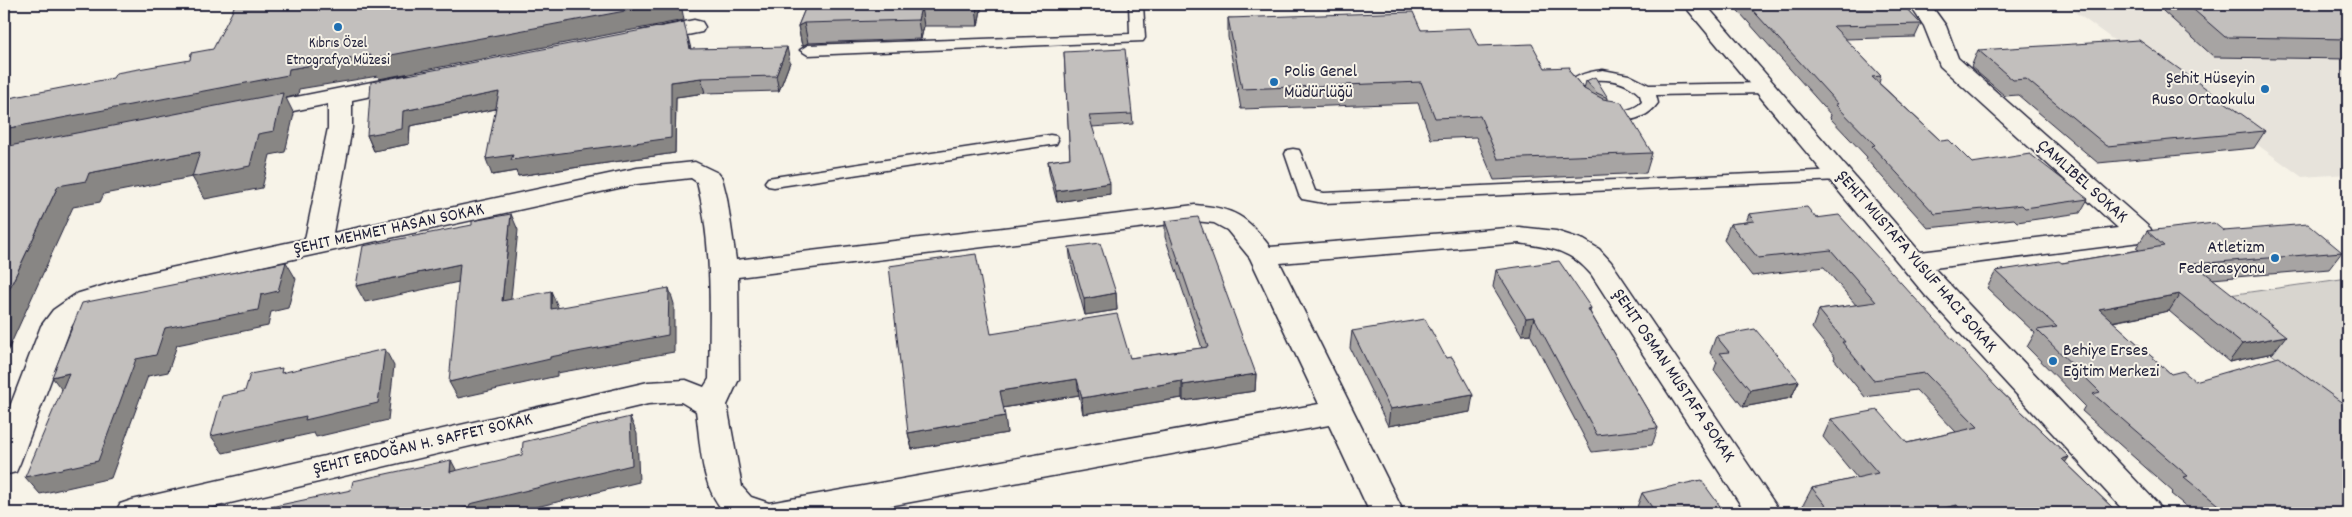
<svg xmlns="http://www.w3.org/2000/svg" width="2352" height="517" font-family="Dekko,sans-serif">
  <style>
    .built { fill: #e7e3db }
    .green { fill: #d8d5cf; stroke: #7d7c85 }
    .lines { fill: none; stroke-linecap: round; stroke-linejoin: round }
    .lane-casing { stroke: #22223b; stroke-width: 3 }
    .street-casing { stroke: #22223b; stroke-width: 3 }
    .lane { fill: #f7f3e8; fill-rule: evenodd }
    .street { fill: #f7f3e8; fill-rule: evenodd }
    .wall { fill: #a7a4a3; stroke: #22223b }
    .shaded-wall { fill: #888684; stroke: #22223b }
    .building { fill: #c2bfbd; stroke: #22223b }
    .poi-dot { fill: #1f6fb2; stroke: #f7f3e8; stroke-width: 2 }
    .labels { text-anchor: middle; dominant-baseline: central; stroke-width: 4; stroke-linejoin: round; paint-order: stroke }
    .far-poi-label { font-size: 15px; fill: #22223b; stroke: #f7f3e8 }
    .poi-label { font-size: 18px; fill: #22223b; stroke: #f7f3e8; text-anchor: start }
    .street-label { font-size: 18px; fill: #22223b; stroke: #f7f3e8 }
  </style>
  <rect width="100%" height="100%" fill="#f7f3e8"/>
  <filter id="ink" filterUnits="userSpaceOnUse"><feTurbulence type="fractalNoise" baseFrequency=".02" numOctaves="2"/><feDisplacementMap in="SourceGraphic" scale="10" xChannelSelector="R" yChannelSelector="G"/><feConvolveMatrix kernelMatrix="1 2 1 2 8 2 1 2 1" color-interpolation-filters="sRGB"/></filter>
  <g filter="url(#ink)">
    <path class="built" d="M2064 4H2348V174L2302 177Z"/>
    <path class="green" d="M2348 278V412L2253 340 2215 297Z"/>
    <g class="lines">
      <g class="lane-casing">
        <path id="lane" d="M1129 4H1143L1145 38 1143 41 808 55 800 50 808 45 1130 34Z
          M1603 70 1629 75 1649 85 1766 83 1772 85 1774 88 1772 91 1766 93 1656 95 1658 103C1642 127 1601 125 1580 108 1574 103 1570 97 1566 90 1571 75 1588 72 1603 70ZM1595 80C1612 79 1627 82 1640 95L1642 102C1624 119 1594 110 1582 90L1583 87Z
          M1050 135 1056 136 1058 140 1056 144 774 187 768 186 765 182 768 178 774 177Z
          M1293 149 1299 150 1301 154 1315 191 1324 193 1840 170 1846 171 1849 175 1846 179 1840 180 1324 203 1302 199 1299 195 1285 154 1287 150Z"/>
      </g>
      <g class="street-casing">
        <path id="street" d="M1683 4H1705L1920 252 2118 228 1940 66 1924 26 1909 4H1930L1946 26 1958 58 2150 228 2153 234 2150 240 2140 242 1934 268 2158 504 2163 513H2126L1925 295Z
          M694 20 702 22 705 27 702 32 648 43 640 41 637 36 640 31Z
          M407 75 415 77 419 82 415 87 352 100V128L333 233 637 168 695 162 718 173 722 178 727 198 736 260 1195 205C1234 208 1247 216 1270 247L1519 227 1556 231 1584 240 1599 249 1611 262 1781 513H1746L1591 274C1569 249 1551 248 1519 243L1280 263 1404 513H1370L1329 425 851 513H725C700 486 701 446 696 411L681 402 648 404 188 513H115L120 504 132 500 648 382 686 380 704 387 709 379C710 313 713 247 697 182L691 178 637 184 152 290 96 308 73 324 70 329 20 463 16 472 4 475V422L41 326 53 310 76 294 138 275 305 239 328 128V104L253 119 245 117 241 112 245 107ZM1195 221 1214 223 1227 230 1250 258 1319 404 769 503 751 497 742 487 727 405 739 379 738 277Z"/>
      </g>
      <use href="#lane" class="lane"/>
      <use href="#street" class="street"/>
    </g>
    <path class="wall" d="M807 4H982L978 26H924L921 39 808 43 802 46 798 26Z
      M1732 4H1902L1921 24 1915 37 1845 39 1881 76 1879 83 1941 141 1972 163 2088 199 2080 213 2017 222 2014 219 1928 228 1866 159 1867 157 1830 118 1831 115Z
      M2167 4H2348V59L2214 57 2163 11Z
      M1228 18 1421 30 1478 46 1545 68 1569 71 1584 89 1586 81 1608 98V100L1652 153 1646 173 1494 180 1476 137 1431 139 1418 103 1241 109 1228 37Z
      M688 37 691 49 790 62 779 91 705 93 676 97 675 153 518 176 516 171 492 175 496 109 410 126 409 144 374 151 367 135Z
      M1978 50 2265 131 2254 148 2098 163 2018 95 2005 96 1971 67Z
      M1064 52 1132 114 1133 124 1092 127 1110 194 1057 202 1049 172 1048 161 1070 158Z
      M1749 214 1816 218 1997 388 2069 457 2065 462 2118 513H1810L1803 505 1812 488 1857 478 1823 437 1831 419 1907 443 1956 432 1916 390 1865 397 1834 359 1835 357 1812 328 1819 310 1856 305 1824 267 1752 276 1724 240 1730 224 1746 222Z
      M1165 221 1256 374 1255 391 1183 401 1182 398 1083 414 1079 395 1003 408 1007 433 912 449 908 433 991 334 1130 358 1202 348 1165 237Z
      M2147 231H2224L2342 252 2329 269 2212 279 2273 353 2229 362 2169 311 2113 322 2171 374 2348 513H2194L2171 494 2173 492 2082 411 2085 406 2027 347 2035 333 1987 288 1996 271 2062 263 2139 250 2136 248Z
      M1069 247 1116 293 1117 310 1085 315 1071 264Z
      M1496 270 1591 308 1590 312 1658 428 1652 445 1592 452 1530 334 1522 335 1493 287Z
      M1352 331 1470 412 1388 426 1350 348Z
      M1716 336 1799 381 1791 398 1743 407 1714 370 1717 362 1710 353Z
      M1642 493 1725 513H1638L1636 510Z"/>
    <path class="shaded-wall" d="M447 4H457L455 27 447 8Z
      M662 4H681L684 20 379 79 378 76 299 89 298 95 286 98 294 114 285 152 270 155 262 188 205 199 192 177 104 194 100 202 73 207 4 359V300L58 186 89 173 200 152 258 134 4 152V129L289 69Z
      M976 4H982L978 26 976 6Z
      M921 7 924 26 921 39 918 20Z
      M804 23 808 43 802 46 798 26Z
      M787 47 790 62 779 91 776 76Z
      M701 78 705 93 676 97 675 153 518 176 516 171 492 175 486 159 671 82Z
      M499 92 505 107 410 126 409 144 374 151 367 135 403 111Z
      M1110 183V194L1057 202 1056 191Z
      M511 214 518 230 509 317 502 301Z
      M286 262 296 279 288 308 271 312 268 326 177 345 168 372 148 376 111 478 40 494 25 477 165 328 261 295Z
      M460 264 468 280 365 302 356 286Z
      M669 288 674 304V352L557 373V376L458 398 449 382 550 357Z
      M551 291 558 307 557 325 551 309Z
      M1116 293 1117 310 1085 315 1084 299Z
      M2180 294 2169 311 2089 326 2099 309Z
      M1534 317 1530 334 1522 335 1526 318Z
      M2286 336 2273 353 2229 362 2242 344Z
      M385 349 394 366 388 420 316 437 314 433 223 453 211 436Z
      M69 373 65 394 52 377Z
      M1256 374 1255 391 1183 401V385Z
      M1077 379 1079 395 1002 408 1000 391Z
      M1182 381V398L1083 414 1082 398Z
      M1799 381 1791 398 1743 407 1750 390Z
      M1473 395 1470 412 1388 426 1390 409Z
      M1005 416 1007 433 912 449 908 433Z
      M630 417 637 434 639 482 512 513H441L470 504Z
      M2069 457 2057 475 2062 459Z
      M451 460 460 477 450 472Z
      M1957 505 1952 513H1922Z"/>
    <path class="building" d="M235 4H447V8L470 4H662L370 59 371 55 289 69 288 75 4 129V99L113 78 116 73 190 60 191 53 213 49 232 12Z
      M807 4H976V6L921 7 918 20 804 23 798 26Z
      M1747 4H1902L1921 24 1833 26 1881 76 1872 77 1941 141 1949 140 1972 163 2030 154 2088 199 2025 208 2022 205 1935 214 1872 146 1875 145 1835 104H1838Z
      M2187 4H2348V39L2225 37Z
      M1413 12 1421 30 1470 28 1478 46 1532 44 1545 68 1570 67 1569 71 1584 89 1603 99 1621 102 1652 153 1498 159 1480 116 1435 118 1421 82 1242 89 1228 18Z
      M684 22 690 49 787 47 776 76 701 78 671 82V138L511 160 513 155 486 159 499 92 403 111 402 129 367 135 371 82Z
      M2139 40 2265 131 2107 146 2026 79 2013 80 1978 50Z
      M1125 49 1132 114 1089 116 1110 183 1056 191 1048 161 1070 158 1064 52Z
      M1595 77 1608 98 1597 93 1586 81Z
      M283 93 274 131 258 134 250 166 192 177 200 152 89 173 86 181 58 186 4 300V147Z
      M1807 207 1816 218 1839 215 1997 388 2069 457 2062 459 2118 513H1964L1957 505 1922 513H1832L1812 488 1878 473 1831 419 1878 410 1907 443 1978 427 1925 373 1873 380 1842 342H1845L1819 310 1876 302 1831 250 1758 258 1730 224 1754 221 1749 214Z
      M511 214 502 301 551 291V309L669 288 668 335 550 357V359L449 382 460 264 356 286 363 246 472 225V221Z
      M1198 217 1256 374 1183 385 1182 381 1082 398 1077 379 1000 391 1005 416 908 433 889 266 976 254 991 334 1117 314 1130 358 1208 347 1165 221Z
      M2214 223 2224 231 2308 224 2342 252 2194 264 2286 336 2242 344 2180 294 2099 309 2171 374 2183 371 2195 381 2279 357 2348 407V513H2228L2184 477 2188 476 2093 394 2100 392 2037 330 2057 327 1996 271 2059 261 2062 263 2164 246 2147 231Z
      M1100 243 1116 293 1084 299 1069 247Z
      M1559 261 1591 308 1588 309 1658 428 1597 435 1534 317 1526 318 1496 270Z
      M286 262 278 291 261 295 258 310 165 328 156 355 136 359 98 461 25 477 69 373 52 377 82 303Z
      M1425 319 1446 358 1452 357 1473 395 1390 409 1352 331Z
      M1755 329 1799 381 1750 390 1720 353 1729 352 1716 336Z
      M385 349 378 403 305 420 306 416 211 436 222 396 245 391 250 374 282 368 281 373Z
      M630 417 632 465 470 504 469 507 441 513H242L351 490 353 481 451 460 450 472 522 455 523 442Z
      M1701 480 1725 513H1656L1642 493Z"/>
  </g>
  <g class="poi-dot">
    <circle cx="338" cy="27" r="5"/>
    <circle cx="1274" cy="82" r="5"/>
    <circle cx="2265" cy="89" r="5"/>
    <circle cx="2275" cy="258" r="5"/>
    <circle cx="2053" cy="361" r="5"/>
  </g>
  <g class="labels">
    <g class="far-poi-label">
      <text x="338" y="44">Kıbrıs Özel<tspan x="338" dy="17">Etnografya Müzesi</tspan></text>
    </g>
    <g class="poi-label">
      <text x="1284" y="72">Polis Genel<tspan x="1284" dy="21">Müdürlüğü</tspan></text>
      <text x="2255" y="79" text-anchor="end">Şehit Hüseyin<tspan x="2255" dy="21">Ruso Ortaokulu</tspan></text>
      <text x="2265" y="248" text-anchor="end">Atletizm<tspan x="2265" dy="21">Federasyonu</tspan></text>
      <text x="2063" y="351">Behiye Erses<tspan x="2063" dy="21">Eğitim Merkezi</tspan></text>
    </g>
    <g class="street-label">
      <text transform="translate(2082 182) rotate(42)">ÇAMLIBEL SOKAK</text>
      <text transform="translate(389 230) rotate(-12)">ŞEHIT MEHMET HASAN SOKAK</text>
      <text transform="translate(1916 262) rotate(49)">ŞEHIT MUSTAFA YUSUF HACI SOKAK</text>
      <text transform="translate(1673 376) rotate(56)">ŞEHIT OSMAN MUSTAFA SOKAK</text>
      <text transform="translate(423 445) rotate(-13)">ŞEHIT ERDOĞAN H. SAFFET SOKAK</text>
    </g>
  </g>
  <rect width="2352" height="517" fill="none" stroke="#f7f3e8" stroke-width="20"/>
  <rect x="10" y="10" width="2332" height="497" fill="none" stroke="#22223b" stroke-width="2" filter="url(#ink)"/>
</svg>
